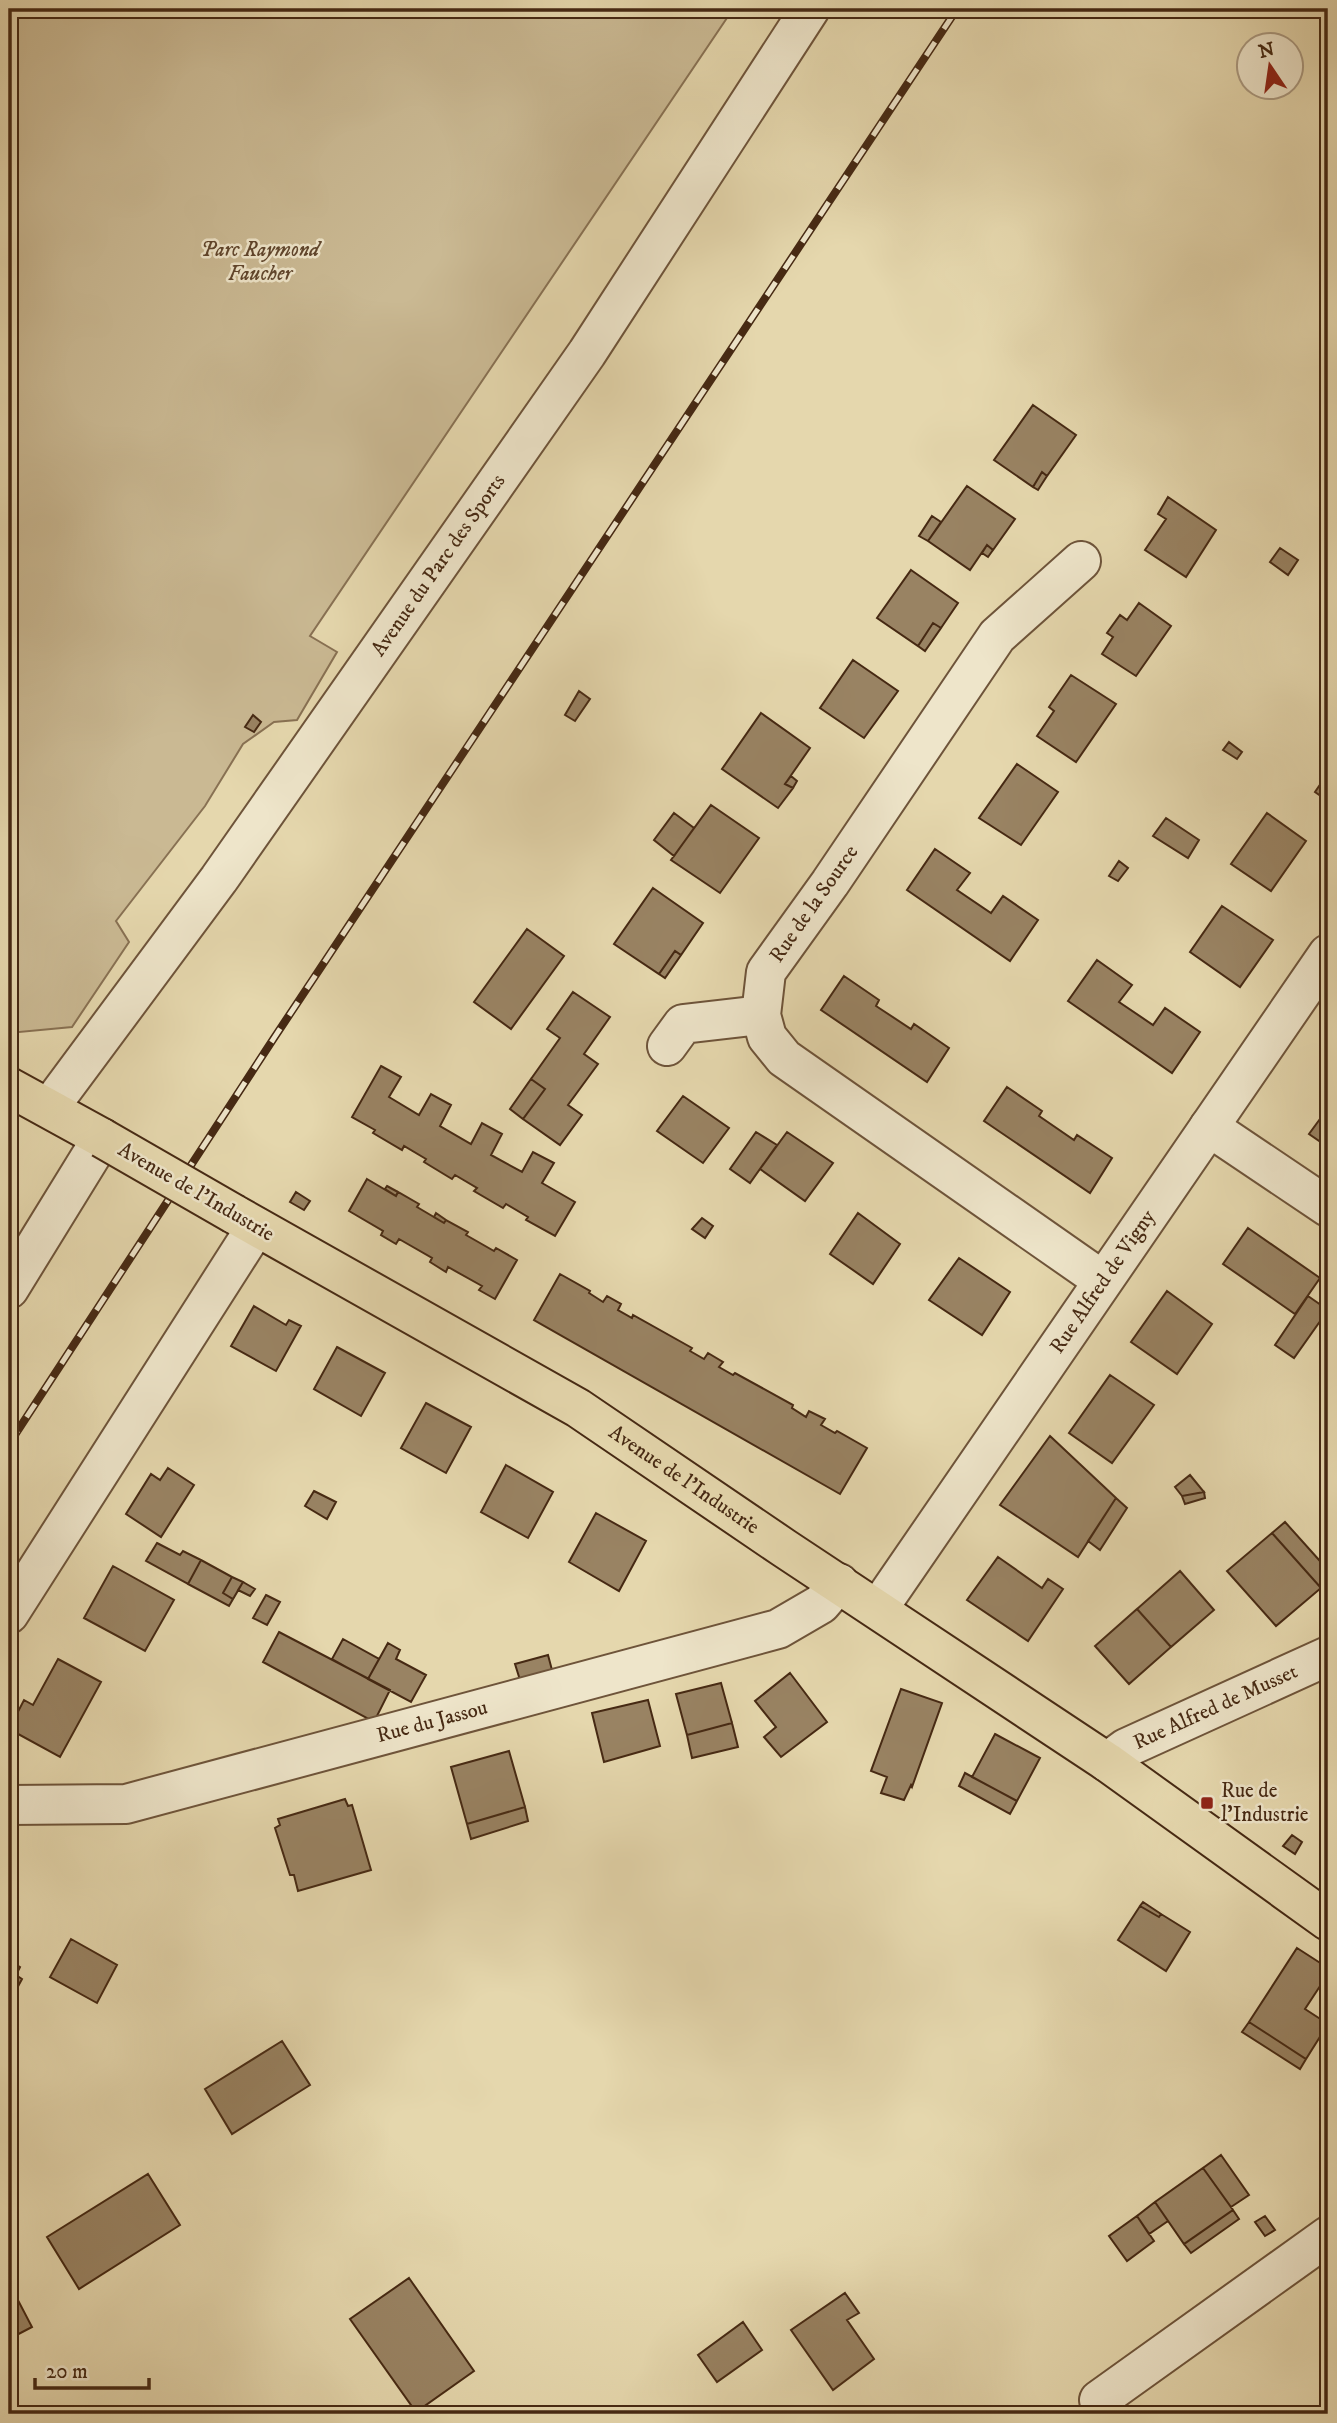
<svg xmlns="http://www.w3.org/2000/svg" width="1337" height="2423" font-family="'IM FELL DW Pica',serif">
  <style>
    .green { fill: #cab993; stroke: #887153; stroke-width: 2 }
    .building { fill: #998363; stroke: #462913; stroke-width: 2 }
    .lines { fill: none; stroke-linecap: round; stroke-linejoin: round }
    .minor-casing { stroke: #6e543a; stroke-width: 42 }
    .major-casing { stroke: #462913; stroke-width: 42 }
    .minor { stroke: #eee5ca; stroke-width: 38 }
    .major { stroke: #e5d7ad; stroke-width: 38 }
    .rail-casing { stroke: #462913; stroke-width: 8 }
    .rail { stroke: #eee5ca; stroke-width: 5; stroke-dasharray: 16; stroke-linecap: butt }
    .major-bridge-casing { stroke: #462913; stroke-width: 42; stroke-linecap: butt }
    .major-bridge { stroke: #e5d7ad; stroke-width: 38 }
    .poi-dot { fill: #8f2418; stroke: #eee5ca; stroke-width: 2.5 }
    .labels { text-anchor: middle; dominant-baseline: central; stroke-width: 5; stroke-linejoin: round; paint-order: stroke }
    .park-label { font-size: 21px; font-style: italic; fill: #60462d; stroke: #eee5ca }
    .street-label { font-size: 21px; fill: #462913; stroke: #eee5ca }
    .poi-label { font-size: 21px; fill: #462913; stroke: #eee5ca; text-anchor: start }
  </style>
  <rect width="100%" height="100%" fill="#e5d7ad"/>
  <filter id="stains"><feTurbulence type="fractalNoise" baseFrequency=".00286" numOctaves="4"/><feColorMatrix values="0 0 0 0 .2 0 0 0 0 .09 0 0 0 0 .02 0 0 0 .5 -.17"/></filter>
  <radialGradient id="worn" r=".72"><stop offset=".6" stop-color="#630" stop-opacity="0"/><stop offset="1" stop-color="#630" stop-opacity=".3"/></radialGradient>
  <path class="green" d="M9 9H733L310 636 337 652 297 720 274 722 243 744 205 806 116 921 129 942 72 1027 9 1033Z"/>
  <path class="building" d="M1033 405 1076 435 1047 476 1042 472 1033 487 994 460Z
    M1042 472 1047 476 1038 490 1033 487Z
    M967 486 1015 519 993 550 987 545 970 570 928 541Z
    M1168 497 1216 530 1186 577 1145 550 1166 519 1158 514Z
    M932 516 941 522 928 541 919 536Z
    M9 530 16 534 10 544 9 543Z
    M987 545 993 550 988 557 982 553Z
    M1280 548 1298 560 1288 575 1270 562Z
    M911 570 958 603 941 628 933 623 918 646 877 618Z
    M1139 603 1171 626 1136 676 1102 654 1113 637 1107 633 1120 615 1127 620Z
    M933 623 941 628 925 651 918 646Z
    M853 660 898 691 864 738 820 708Z
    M1071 675 1116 704 1076 762 1037 736 1054 711 1049 707Z
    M579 691 590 699 575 721 565 715Z
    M761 713 810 748 785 784 793 788 778 808 722 769Z
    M253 715 261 722 254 732 245 727Z
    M1229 742 1242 752 1237 759 1223 750Z
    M1017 764 1058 792 1021 845 979 818Z
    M1328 773V801L1315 792Z
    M791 776 797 781 793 788 785 784Z
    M711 805 759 838 720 893 671 860Z
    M674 813 694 828 674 856 654 840Z
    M1267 813 1306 841 1271 891 1231 864Z
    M1166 818 1199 840 1188 858 1153 836Z
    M935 849 970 873 957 890 991 913 1003 896 1038 920 1010 961 907 890Z
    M1119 861 1128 868 1118 881 1109 876Z
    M653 888 703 923 681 955 675 951 659 974 614 944Z
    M1222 906 1273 940 1240 987 1190 952Z
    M527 929 564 956 511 1029 474 1002Z
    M675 951 681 955 665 978 659 974Z
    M1097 960 1132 985 1119 1002 1153 1025 1165 1008 1200 1032 1172 1073 1068 1001Z
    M844 976 879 1000 876 1006 911 1029 914 1024 949 1048 927 1082 821 1010Z
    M573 992 610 1017 584 1054 598 1064 568 1105 582 1115 560 1145 523 1119 545 1089 531 1079 560 1038 547 1029Z
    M381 1066 401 1077 389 1097 419 1115 431 1094 451 1105 440 1126 471 1144 482 1123 502 1134 491 1155 522 1172 533 1152 554 1163 542 1183 575 1202 555 1236 526 1220 528 1217 506 1204 503 1208 474 1191 477 1188 455 1175 452 1179 424 1162 426 1159 404 1146 402 1150 373 1133 375 1130 352 1117Z
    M531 1079 545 1089 523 1119 510 1109Z
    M1007 1087 1042 1111 1039 1116 1074 1140 1077 1135 1112 1158 1090 1193 984 1121Z
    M683 1096 729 1128 703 1163 657 1131Z
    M1328 1108V1147L1309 1134Z
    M756 1132 777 1145 750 1183 730 1169Z
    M787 1132 833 1163 805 1201 760 1169Z
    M367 1179 396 1196 398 1192 419 1204 417 1207 444 1223 446 1220 468 1232 466 1235 494 1251 496 1248 517 1260 495 1299 479 1290 482 1286 448 1267 446 1272 430 1262 432 1258 399 1239 396 1244 381 1235 383 1231 349 1211Z
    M387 1186 398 1192 396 1196 385 1189Z
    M296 1192 310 1201 304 1210 290 1202Z
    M436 1213 446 1220 444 1223 434 1217Z
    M858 1213 900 1244 873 1284 830 1254Z
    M702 1218 713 1226 705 1238 692 1229Z
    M1248 1228 1320 1278 1295 1314 1223 1264Z
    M959 1258 1010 1292 982 1335 929 1300Z
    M560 1274 590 1291 589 1293 603 1302 607 1296 621 1304 618 1310 632 1318 633 1315 692 1348 690 1351 704 1359 708 1353 723 1362 719 1367 733 1375 735 1373 793 1405 792 1408 806 1417 809 1411 825 1419 821 1425 835 1433 837 1431 867 1448 840 1494 534 1320Z
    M1167 1291 1212 1324 1177 1374 1131 1342Z
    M1308 1296 1328 1310 1294 1358 1275 1345Z
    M254 1306 286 1325 289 1320 301 1326 276 1371 231 1346Z
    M337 1347 385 1373 361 1416 314 1389Z
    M1110 1375 1154 1405 1112 1463 1069 1433Z
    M426 1403 471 1427 446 1473 401 1448Z
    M1050 1436 1116 1498 1078 1557 1000 1505Z
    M506 1465 553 1492 528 1538 481 1512Z
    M168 1468 194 1485 161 1537 126 1514 151 1474 160 1480Z
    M1190 1475 1204 1492 1182 1496 1175 1487Z
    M314 1491 336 1502 327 1519 305 1506Z
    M1204 1492 1205 1498 1185 1504 1182 1496Z
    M1116 1498 1127 1508 1100 1550 1088 1541Z
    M596 1513 646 1541 619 1591 569 1562Z
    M1285 1522 1328 1570V1581L1321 1588 1272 1533Z
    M1272 1533 1321 1588 1276 1626 1227 1571Z
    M157 1543 180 1555 183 1551 201 1560 188 1584 146 1561Z
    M998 1557 1042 1588 1048 1579 1063 1589 1028 1641 967 1600Z
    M201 1560 232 1577 223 1593 233 1599 229 1606 188 1584Z
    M113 1566 174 1600 145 1651 84 1618Z
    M1180 1571 1214 1610 1171 1647 1137 1609Z
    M232 1577 243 1582 233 1599 223 1593Z
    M243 1582 255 1589 250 1596 238 1590Z
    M266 1595 280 1602 267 1625 253 1618Z
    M1137 1609 1171 1647 1129 1684 1095 1646Z
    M279 1632 390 1690 374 1722 263 1662Z
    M343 1639 379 1659 368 1679 332 1659Z
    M388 1643 400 1650 396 1659 426 1675 411 1702 368 1679Z
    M548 1655 552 1670 520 1680 515 1664Z
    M58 1659 101 1682 60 1757 9 1729 24 1700 33 1705Z
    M790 1673 827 1722 781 1757 764 1737 776 1727 755 1701Z
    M721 1683 732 1723 687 1735 676 1694Z
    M901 1689 942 1703 912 1787 911 1785 904 1800 881 1793 887 1777 871 1771Z
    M648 1700 660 1746 604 1762 592 1713Z
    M732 1723 738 1747 692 1758 687 1735Z
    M995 1734 1040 1758 1017 1801 972 1777Z
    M509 1751 525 1807 467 1824 451 1767Z
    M965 1773 1017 1801 1010 1814 959 1786Z
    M345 1799 348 1806 352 1805 371 1870 298 1891 294 1875H290L275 1828 280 1825 278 1819Z
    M525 1807 528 1821 471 1839 467 1824Z
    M1292 1835 1302 1842 1295 1854 1283 1846Z
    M1143 1902 1161 1914 1159 1917 1140 1906Z
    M1140 1906 1159 1917 1161 1914 1190 1932 1166 1971 1118 1940Z
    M71 1939 117 1965 97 2003 50 1977Z
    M1297 1948 1328 1968V1974L1305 2009 1328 2024 1306 2059 1249 2022Z
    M9 1960 20 1967 16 1975 22 1979 9 2003Z
    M1249 2022 1306 2059 1300 2069 1242 2032Z
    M282 2041 310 2085 232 2134 205 2089Z
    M1221 2155 1249 2195 1231 2207 1203 2168Z
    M1203 2168 1233 2210 1184 2244 1155 2202Z
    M148 2174 180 2225 79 2289 47 2237Z
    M1155 2202 1168 2221 1149 2234 1137 2216Z
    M1233 2210 1239 2219 1191 2253 1184 2244Z
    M1137 2216 1154 2241 1127 2261 1109 2236Z
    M1265 2216 1275 2230 1265 2236 1255 2222Z
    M409 2278 474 2371 416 2412 350 2319Z
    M9 2283 32 2327 9 2339Z
    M845 2293 859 2313 847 2320 874 2359 833 2390 791 2330Z
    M743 2322 762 2350 717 2382 698 2355Z"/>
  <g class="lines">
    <g class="minor-casing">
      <g id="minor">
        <path d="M1081 561 997 636 830 883 766 972 761 1015 767 1037 784 1058 1102 1280"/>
        <path d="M667 1046 683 1024 761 1015"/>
        <path id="s1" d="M49 1108 219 879 587 353 810 9"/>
        <path d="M1209 1127 1328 1207"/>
        <path d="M9 1289 102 1138"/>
        <path id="s2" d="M878 1609 1328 954"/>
        <path d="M9 1614 256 1227"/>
        <path id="s3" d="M1107 1762 1126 1748 1328 1656"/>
        <path id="s4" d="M9 1805 126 1804 778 1629 821 1604 839 1583"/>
        <path d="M1099 2400 1328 2236"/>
      </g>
    </g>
    <g class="major-casing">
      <g id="major">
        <path d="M9 1087 102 1138"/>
        <path id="s5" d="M234 1214 578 1408 784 1548 1107 1762 1328 1921"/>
      </g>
    </g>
    <use href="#minor" class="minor"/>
    <use href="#major" class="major"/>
    <g class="rail-casing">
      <path id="rail" d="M9 1444 274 1038 957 9"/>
    </g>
    <use href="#rail" class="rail"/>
    <g class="major-bridge-casing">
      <path id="major-bridge" d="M102 1138 234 1214"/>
    </g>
    <use href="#major-bridge" class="major-bridge"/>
  </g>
  <rect class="poi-dot" x="1200" y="1796" width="14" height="14" rx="3.5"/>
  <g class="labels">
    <g class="park-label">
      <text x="260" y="250">Parc Raymond<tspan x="260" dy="24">Faucher</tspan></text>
    </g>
    <g class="street-label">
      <text stroke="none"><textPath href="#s1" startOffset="668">Avenue du Parc des Sports</textPath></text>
      <text transform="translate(814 904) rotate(-55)">Rue de la Source</text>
      <text transform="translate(196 1192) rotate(30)">Avenue de l'Industrie</text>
      <text stroke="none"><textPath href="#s2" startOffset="397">Rue Alfred de Vigny</textPath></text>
      <text stroke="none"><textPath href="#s5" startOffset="523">Avenue de l'Industrie</textPath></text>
      <text stroke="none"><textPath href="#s3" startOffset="122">Rue Alfred de Musset</textPath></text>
      <text stroke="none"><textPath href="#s4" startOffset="434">Rue du Jassou</textPath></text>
    </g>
    <g class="poi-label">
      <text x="1221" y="1791">Rue de<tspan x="1221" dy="24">l'Industrie</tspan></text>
    </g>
  </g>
  <rect width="1337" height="2423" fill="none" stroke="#e5d7ad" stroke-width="35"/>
  <rect x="10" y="10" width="1316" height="2402" fill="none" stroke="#462913" stroke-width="3.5"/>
  <rect x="18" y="18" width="1302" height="2388" fill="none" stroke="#462913" stroke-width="2"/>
  <g transform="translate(1270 66) rotate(347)"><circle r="33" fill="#eee5ca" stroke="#ab9a81" stroke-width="2"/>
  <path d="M0-5L12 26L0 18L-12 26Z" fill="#8f2418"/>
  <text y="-10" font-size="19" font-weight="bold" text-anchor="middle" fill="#462913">N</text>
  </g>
  <path d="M35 2378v10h114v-10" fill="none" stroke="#462913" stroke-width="3.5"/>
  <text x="46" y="2378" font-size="21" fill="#462913" stroke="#eee5ca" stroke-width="5" paint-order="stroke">20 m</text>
  <rect width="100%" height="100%" filter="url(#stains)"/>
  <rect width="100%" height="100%" fill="url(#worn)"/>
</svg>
